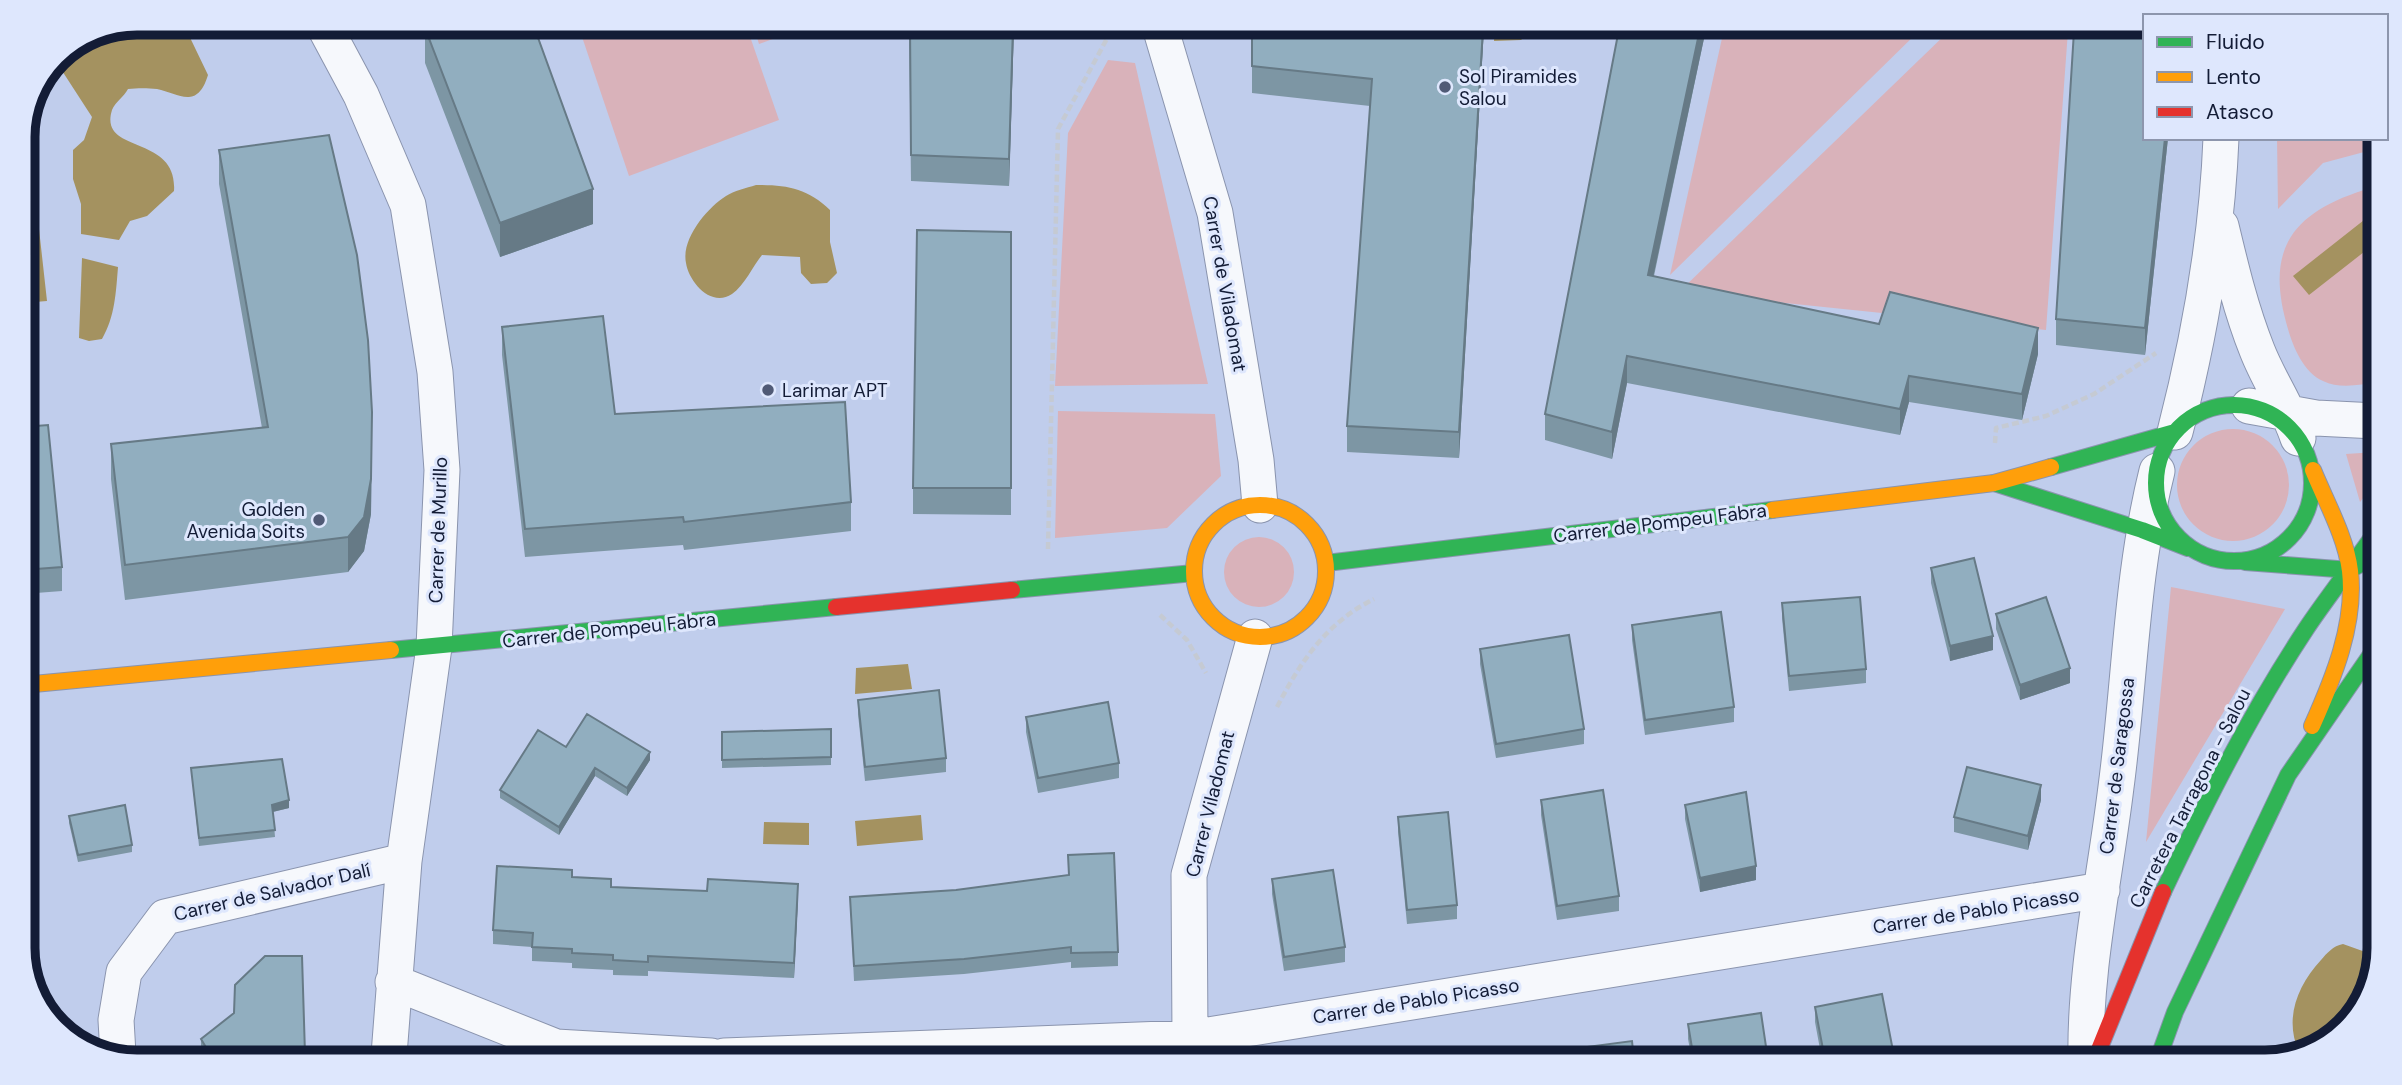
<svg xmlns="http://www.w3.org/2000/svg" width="2402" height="1085" font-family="'DM Sans',sans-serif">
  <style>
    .green { fill: #d9b2ba }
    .water { fill: #a49260 }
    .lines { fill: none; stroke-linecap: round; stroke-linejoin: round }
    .street-casing { stroke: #8a94ae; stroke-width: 37 }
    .fast-casing { stroke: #8a94ae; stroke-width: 18 }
    .slow-casing { stroke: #8a94ae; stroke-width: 18 }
    .jam-casing { stroke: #8a94ae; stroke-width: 18 }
    .path { stroke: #c5cad3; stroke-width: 4.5; stroke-dasharray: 7 3.5; stroke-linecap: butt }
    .street { stroke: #f6f8fc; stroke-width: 35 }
    .fast { stroke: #30b455; stroke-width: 16 }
    .slow { stroke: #ff9f0a; stroke-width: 16 }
    .jam { stroke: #e5322d; stroke-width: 16 }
    .wall { fill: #7d96a4 }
    .shaded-wall { fill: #667a86 }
    .building { fill: #91aebf; stroke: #667a86; stroke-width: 2 }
    .poi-dot { fill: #505a76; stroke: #dee7fd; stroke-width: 2.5 }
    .labels { text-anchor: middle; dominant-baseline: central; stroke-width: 6; stroke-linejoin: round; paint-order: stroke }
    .poi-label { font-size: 19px; fill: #131c36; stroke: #dee7fd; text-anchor: start }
    .street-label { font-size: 19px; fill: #131c36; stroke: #dee7fd }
    .rim { fill: none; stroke: #131c36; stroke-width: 9 }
  </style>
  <rect width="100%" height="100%" fill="#c0cdec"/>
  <path class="green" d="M578 25H746L779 120 629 176Z
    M753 25H810L759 44Z
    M1724 29 1920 30 1670 275Z
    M1950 30 2068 31 2046 330 1679 292Z
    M1108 60 1135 63 1208 384 1055 386 1068 133Z
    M2277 138H2379V148L2323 163 2278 209Z
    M2364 190H2378L2377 382C2360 385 2339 389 2323 381 2304 373 2293 347 2288 329 2265 252 2289 214 2364 190Z
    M1058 411 1215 414 1221 476 1167 528 1055 538Z
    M2177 485a56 56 0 1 1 112 0a56 56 0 1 1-112 0Z
    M2376 452V482L2360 502 2346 454Z
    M1224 572a35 35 0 1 1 70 0a35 35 0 1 1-70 0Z
    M2171 587 2285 609 2146 842Z"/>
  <path class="water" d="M137 23H183L208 75C197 111 178 93 157 89 148 88 137 88 128 89 124 97 115 102 112 110 98 155 178 133 174 191L147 216 130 221 119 240 81 234V204L73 179V150L84 140 92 117 57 63 61 54Z
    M1495 28H1533L1521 40 1494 41Z
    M33 175 47 301 23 303V176Z
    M756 185C787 185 807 188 830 210V242L837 273 827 283 811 284 801 273 800 257 762 255C753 266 744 286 732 294 711 308 689 282 686 263 681 239 707 208 726 196 734 191 746 188 756 185Z
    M2378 209V241L2309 295 2293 276Z
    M82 258 118 267C116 292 115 317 102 339L89 341 79 338Z
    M908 664 912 689 855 694 856 668Z
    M921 815 923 840 857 846 855 821Z
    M764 822 809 823V845L763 844Z
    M2343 944 2371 954 2370 993 2328 1043 2299 1052C2284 1019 2297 986 2321 960 2327 953 2333 946 2343 944Z"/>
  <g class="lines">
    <g class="street-casing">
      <path id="street" d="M323 24 361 95 408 205 435 372 442 470 434 647 404 861 389 1055
        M1160 27 1215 213 1256 460 1260 505
        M2221 226C2231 268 2241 310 2257 350 2269 381 2288 407 2298 438
        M2249 406 2316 418 2376 421
        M2175 432C2200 335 2217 238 2221 138
        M393 982 556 1047 711 1056
        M118 1054 116 1020 124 972 165 917 404 861
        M724 1056 1190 1038 2102 890
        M1193 1058 1190 1038 1189 875 1255 637
        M2086 1062C2084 970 2105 878 2116 787 2130 682 2131 575 2157 471"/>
    </g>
    <g class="fast-casing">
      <path id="fast" d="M2156 483a78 78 0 1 1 156 0a78 78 0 1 1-156 0Z
        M2051 467 2175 432
        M1994 483 2142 530 2188 548
        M2245 562 2350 570 2371 558
        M1326 563 1772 510
        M1012 590 1194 573
        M391 650 836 607
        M2163 892C2206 802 2251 712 2306 629 2328 596 2353 565 2375 533
        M2157 1062 2175 1012 2288 775 2374 650"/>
    </g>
    <g class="slow-casing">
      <path id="slow" d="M1194 571a66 66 0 1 1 132 0a66 66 0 1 1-132 0Z
        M1772 510 1994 483 2051 467
        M23 685 391 650
        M2312 726C2333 679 2356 624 2350 571 2346 537 2326 502 2313 470"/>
    </g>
    <g class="jam-casing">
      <path id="jam" d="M836 607 1012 590
        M2094 1062 2163 892"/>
    </g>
    <path class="path" d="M1995 443 1996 428 2046 416 2094 394 2156 353
      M1048 549 1058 129 1110 33 1109 27
      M1160 615 1187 640 1206 673
      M1277 707C1301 661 1326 623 1374 599"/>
    <use href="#street" class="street"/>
    <use href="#fast" class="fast"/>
    <use href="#slow" class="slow"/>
    <use href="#jam" class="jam"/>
  </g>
  <path class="wall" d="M909 26H1014L1009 186 911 181Z
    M1252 27 1484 28 1459 458 1347 452V426L1370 106 1252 93Z
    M425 28 593 224 500 257 425 63Z
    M1619 29H1706L1654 276 1879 324 2038 354 2022 420 1909 402 1900 435 1627 383 1612 459 1545 440V414Z
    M2145 138H2168L2145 355 2056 345V319Z
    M219 150 372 446 371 514 364 551 348 572 125 600 111 479V444L262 428 219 184Z
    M1011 232V515L913 514V488Z
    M502 327 615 414 851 502V531L684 550 683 545 525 557 502 355Z
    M23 427 62 567V591L23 594Z
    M1931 568 1993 650 1950 661 1931 583Z
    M1782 603 1866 669V683L1789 691 1782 618Z
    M1996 614 2070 683 2020 700 1996 629Z
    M1632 625 1734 707V722L1645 735 1632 640Z
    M1480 649 1584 729V744L1496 758 1480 664Z
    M858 700 946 758V772L865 781 858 714Z
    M1026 717 1119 763V778L1038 793 1026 732Z
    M831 729V765L722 768V732Z
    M566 747 650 760 627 796 595 776 559 835 500 798V790Z
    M191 768 289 808 273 812 275 837 199 846Z
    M1541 800 1619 896V911L1557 920 1541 815Z
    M2041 800 2028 850 1954 832V817Z
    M1685 805 1756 880 1700 892 1685 819Z
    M69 816 132 845V852L78 862 69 823Z
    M1398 817 1457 905V919L1407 924 1398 832Z
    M572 877 611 887 798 898 794 978 648 971V976L613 975V970L572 968V963L532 961V947L493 944V930Z
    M1272 879 1345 947V962L1284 971 1272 894Z
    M850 897 1118 952V966L1071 968V962L964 974 854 981Z
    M1815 1007 1894 1056V1061L1822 1060 1815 1022Z
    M1688 1024 1768 1060H1692L1688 1039Z
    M201 1039 305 1054H201Z"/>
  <path class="shaded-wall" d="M1013 26H1014L1009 186V159Z
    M1483 28H1484L1459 458V432Z
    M1700 29H1706L1648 301V275Z
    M2165 138H2168L2145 355V328Z
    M593 189V224L500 257V223Z
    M2038 328V354L2022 420V394Z
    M1627 356V383L1612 459V432Z
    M1909 376V402L1900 435V409Z
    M372 412 371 514 364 551 348 572V537Z
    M1993 636V650L1950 661V646Z
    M2070 668V683L2020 700V685Z
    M650 752V760L627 796V788Z
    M595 768V776L559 835V827Z
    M2041 785V800L2028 850V836Z
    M289 800V808L272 812V805Z
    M1756 866V880L1700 892V878Z
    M798 884V898L794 978V963Z"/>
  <path class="building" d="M436 24H533L593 189 500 223 425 28Z
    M910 26H1013L1009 159 911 155Z
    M1252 27 1483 28 1459 432 1347 426 1372 79 1252 66Z
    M1619 29H1700L1648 275 1879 324 1890 292 2038 328 2022 394 1909 376 1900 409 1627 356 1612 432 1545 414Z
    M2074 31H2145V138H2165L2145 328 2056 319Z
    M329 135 357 255 368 340 372 412 371 479 364 517 348 537 125 565 111 444 268 427 219 150Z
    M917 230 1011 232V488H913Z
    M603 316 615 414 845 402 851 502 684 522 683 517 525 529 502 327Z
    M48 425 62 567 23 570V427Z
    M1974 558 1993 636 1950 646 1931 568Z
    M1860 597 1866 669 1789 676 1782 603Z
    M2046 597 2070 668 2020 685 1996 614Z
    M1721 612 1734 707 1645 720 1632 625Z
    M1569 635 1584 729 1496 744 1480 649Z
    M939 690 946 758 865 767 858 700Z
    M1108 702 1119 763 1038 778 1026 717Z
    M587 714 650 752 627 788 595 768 559 827 500 790 538 730 566 747Z
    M831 729V757L722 760V732Z
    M282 759 289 800 272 805 275 830 199 838 191 768Z
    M1967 767 2041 785 2028 836 1954 817Z
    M1603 790 1619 896 1557 906 1541 800Z
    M1746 792 1756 866 1700 878 1685 805Z
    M125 805 132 845 78 855 69 816Z
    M1448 812 1457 905 1407 910 1398 817Z
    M1114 853 1118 952 1071 953V947L964 959 854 966 850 897 956 890 1069 875 1068 855Z
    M497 866 572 870V877L611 879V887L707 891 708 879 798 884 794 963 648 956V962L613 960V955L572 953V949L532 947 533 933 493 930Z
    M1333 870 1345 947 1284 957 1272 879Z
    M265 956H302L305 1054H210L201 1039 234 1013 235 985Z
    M1882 994 1894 1056 1872 1061 1825 1060 1815 1007Z
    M1761 1013 1768 1060H1694L1688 1024Z
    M1632 1041 1634 1060 1572 1059 1571 1049Z"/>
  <g class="poi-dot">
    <circle cx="1445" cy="87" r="7"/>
    <circle cx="768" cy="390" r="7"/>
    <circle cx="319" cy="520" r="7"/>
  </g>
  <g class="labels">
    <g class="poi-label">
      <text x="1459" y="76">Sol Piramides<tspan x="1459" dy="22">Salou</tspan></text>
      <text x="782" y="390">Larimar APT</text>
      <text x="305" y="509" text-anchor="end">Golden<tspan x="305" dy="22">Avenida Soits</tspan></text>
    </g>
    <g class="street-label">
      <text transform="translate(1225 284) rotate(80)">Carrer de Viladomat</text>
      <text transform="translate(1660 523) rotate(-7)">Carrer de Pompeu Fabra</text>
      <text transform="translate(438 530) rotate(-88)">Carrer de Murillo</text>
      <text transform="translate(609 630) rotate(-6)">Carrer de Pompeu Fabra</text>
      <text transform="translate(2117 766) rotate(-83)">Carrer de Saragossa</text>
      <text transform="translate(2190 798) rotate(-63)">Carretera Tarragona - Salou</text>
      <text transform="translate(1210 804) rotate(-76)">Carrer Viladomat</text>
      <text transform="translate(272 892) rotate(-13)">Carrer de Salvador Dalí</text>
      <text transform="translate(1976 911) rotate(-9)">Carrer de Pablo Picasso</text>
      <text transform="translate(1416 1001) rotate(-9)">Carrer de Pablo Picasso</text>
    </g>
  </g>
  <path d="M0 0H2402V1085H0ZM137 35H2265A102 102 0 0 1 2367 137V948A102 102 0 0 1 2265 1050H137A102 102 0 0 1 35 948V137A102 102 0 0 1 137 35Z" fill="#dee7fd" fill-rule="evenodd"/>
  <path class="rim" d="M137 35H2265A102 102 0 0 1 2367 137V948A102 102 0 0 1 2265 1050H137A102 102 0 0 1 35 948V137A102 102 0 0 1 137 35Z"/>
  <rect x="2143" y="14" width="245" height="126" fill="#dee7fd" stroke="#8d96ad" stroke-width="2"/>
  <rect x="2157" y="37" width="35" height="10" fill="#30b455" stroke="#8d96ad" stroke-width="2"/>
  <text x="2206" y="49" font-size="21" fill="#131c36">Fluido</text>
  <rect x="2157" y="72" width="35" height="10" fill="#ff9f0a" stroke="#8d96ad" stroke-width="2"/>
  <text x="2206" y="84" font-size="21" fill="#131c36">Lento</text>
  <rect x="2157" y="107" width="35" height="10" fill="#e5322d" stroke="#8d96ad" stroke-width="2"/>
  <text x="2206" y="119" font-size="21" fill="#131c36">Atasco</text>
</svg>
